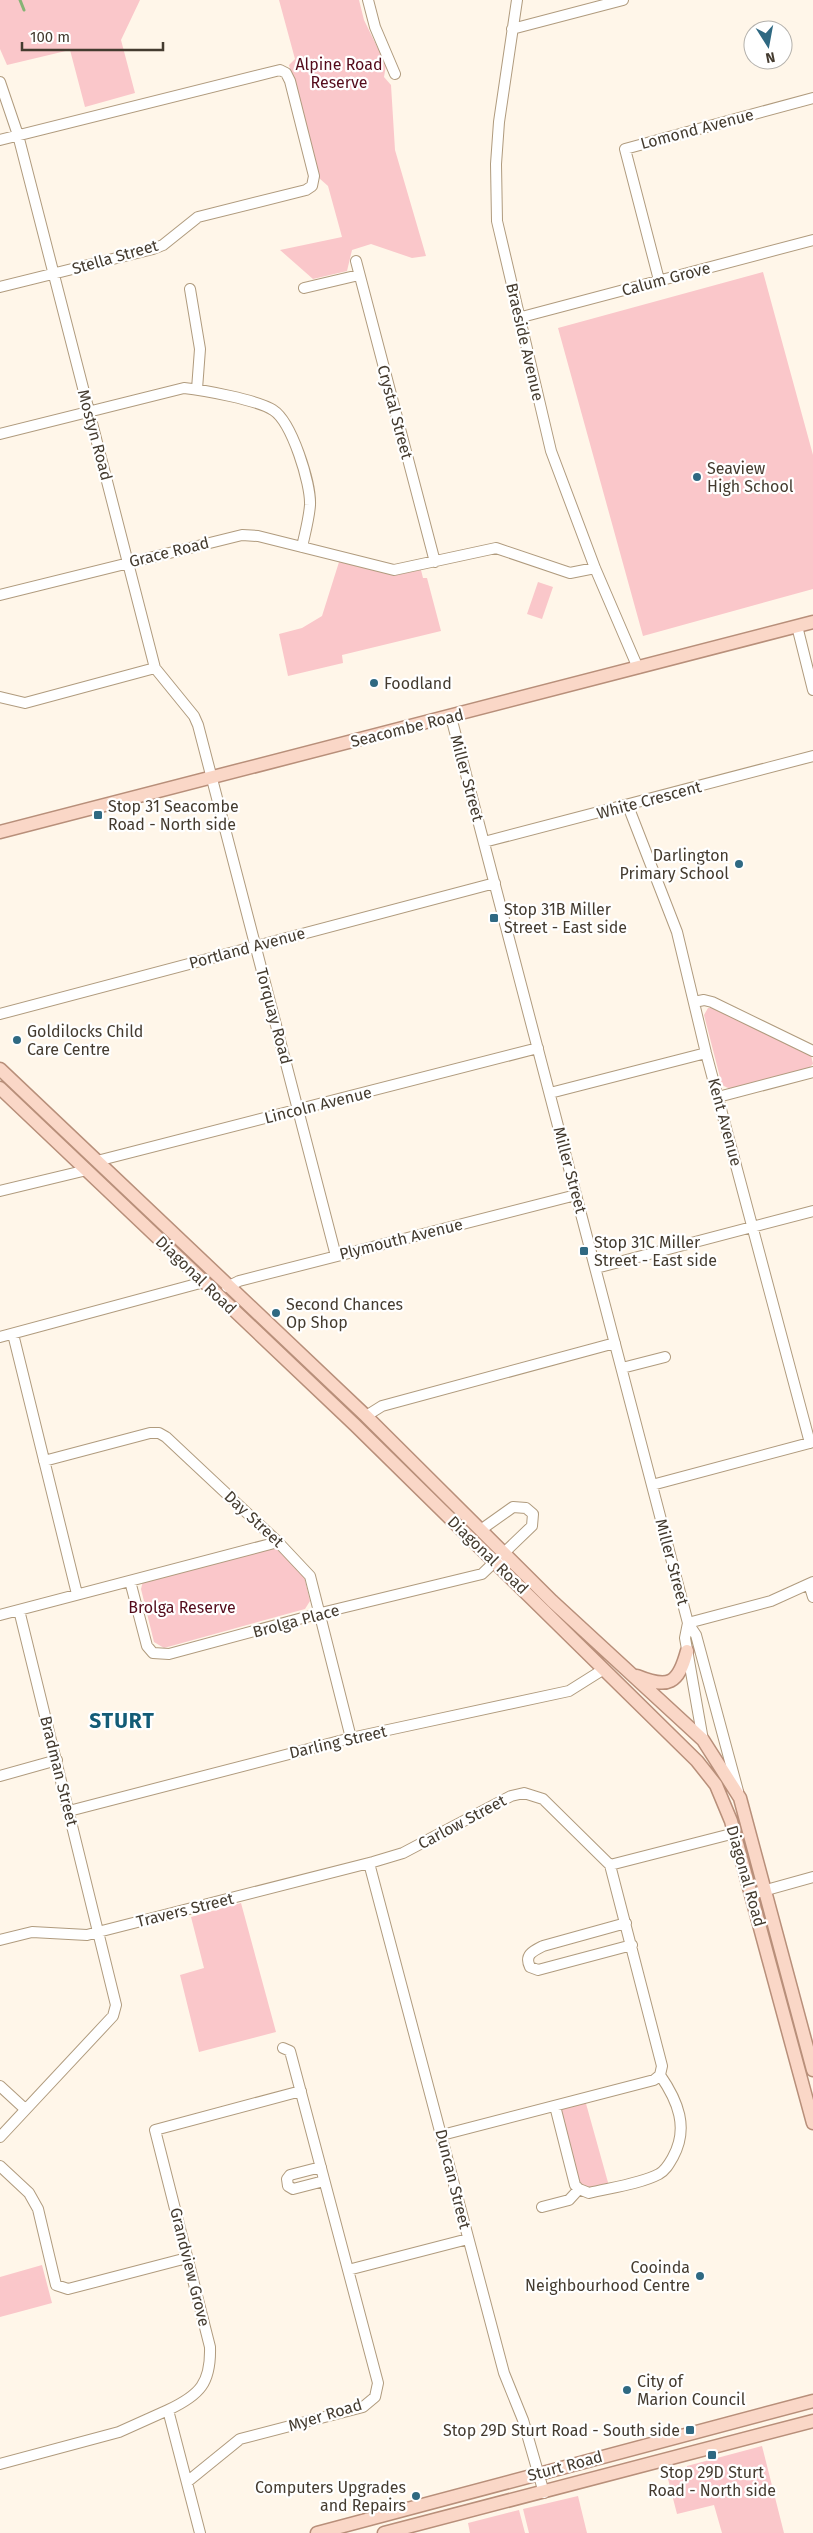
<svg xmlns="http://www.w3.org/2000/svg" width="813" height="2533" font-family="'Fira Sans',sans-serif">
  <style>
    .green { fill: #fac7ca }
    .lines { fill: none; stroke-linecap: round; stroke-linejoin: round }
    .stream { stroke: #86b375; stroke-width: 3 }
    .minor-casing { stroke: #b09b7e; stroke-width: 12 }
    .major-casing { stroke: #b88f7a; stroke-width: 15 }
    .minor { stroke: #fff; stroke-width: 10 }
    .major { stroke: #fad7c7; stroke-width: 12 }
    .poi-dot { fill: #2f6982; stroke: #fff; stroke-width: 2 }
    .labels { text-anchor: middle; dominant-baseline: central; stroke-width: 4.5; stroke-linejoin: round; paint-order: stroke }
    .park-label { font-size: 16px; fill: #540b1b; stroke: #fff }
    .street-label { font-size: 16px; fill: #443b2f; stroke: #fff }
    .poi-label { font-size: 16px; fill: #443b2f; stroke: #fff; text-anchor: start }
    .district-label { font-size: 21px; font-weight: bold; letter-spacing: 1px; fill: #135c77; stroke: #fff }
  </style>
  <rect width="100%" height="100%" fill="#fff6e9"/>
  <path class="green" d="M0 0H140L121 40 135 93 85 107 70 50 7 65 0 49Z
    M279 0H359L364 20 386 65 384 77 391 85 395 150 426 256 412 258 371 244 352 250 347 271 313 279 280 250 342 237 328 186 319 178 289 65 295 59Z
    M763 272 813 455V589L643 636 558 328Z
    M339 562 396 575 421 570 423 578H427L441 631 342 655 343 663 288 676 279 634 302 628 322 616Z
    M538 582 553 587 542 619 527 614Z
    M708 1008H712L811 1055 813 1064 809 1068 730 1089 722 1085 704 1015Z
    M273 1548 278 1550 304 1576 310 1601 305 1609 164 1648 154 1642 141 1589 143 1581Z
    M241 1903 276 2032 199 2052 180 1975 204 1968 191 1917Z
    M585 2100 609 2186 589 2190 580 2188 557 2107Z
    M42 2265 52 2303 0 2317V2277Z
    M762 2446 784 2533H722L714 2505 677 2514 667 2475 687 2469V2466Z
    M578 2496 587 2533H529L523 2509Z
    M519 2510 525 2533H470L468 2523Z"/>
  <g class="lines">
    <path class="stream" d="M20 0 24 10"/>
    <g class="minor-casing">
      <path id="minor" d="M368 0 375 27 395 74
        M517 0 499 122 496 164 497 221 551 451 595 568 638 668
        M512 29 623 0
        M0 82 18 135 155 668 194 716 198 725 336 1256
        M0 140 280 70 286 73 290 81 314 176 312 186 306 190 198 217 163 245 153 249 0 287
        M356 261 435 562
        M659 280 625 149 813 98
        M304 288 359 275
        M190 289 200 349 197 389
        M518 318 813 240
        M0 434 184 388C203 390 258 400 273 410 292 422 311 484 310 505 309 519 305 533 302 547
        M0 595 242 535 258 536 394 570 496 548 570 573 595 568
        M797 626 813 690
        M0 697 25 703 155 668
        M451 717 688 1623 696 1635 738 1791
        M628 806 677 932 706 1053 810 1443
        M484 842 813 756
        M694 1002 704 1000 712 1002 813 1051
        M0 1014 495 883
        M550 1093 706 1053
        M718 1097 813 1072
        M97 1161 538 1048
        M0 1191 87 1170
        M596 1268 813 1211
        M227 1287 239 1281 576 1195
        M13 1334 77 1594
        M0 1337 204 1282
        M622 1368 665 1357
        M366 1416 382 1406 615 1343
        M44 1461 150 1433H159L166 1437 278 1542 310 1576 351 1738
        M652 1485 813 1442
        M130 1581 147 1646 153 1653 169 1654 321 1613 482 1574 532 1526 533 1514 526 1508 513 1507 482 1529
        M809 1584 813 1597
        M0 1615 278 1542
        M688 1623 771 1601 813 1582
        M688 1623 685 1638 703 1740
        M0 1776 57 1760
        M69 1811 351 1738 569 1691 604 1669
        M369 1863 504 2373 523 2420 544 2493
        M610 1865 662 2066 660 2075
        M752 1894 813 1877
        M626 1923 543 1946C533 1951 524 1955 530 1967L538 1970 632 1945
        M0 1940 32 1932 87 1935 98 1932 373 1862 403 1853 511 1796 524 1793 543 1799 610 1865 735 1833
        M0 2086 25 2109
        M555 2106 575 2185 579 2189 589 2193C609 2188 640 2184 659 2174 666 2170 669 2164 673 2157 689 2128 678 2101 660 2075
        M442 2135 654 2080 660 2075
        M0 2137 113 2016 116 2005 19 1610
        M0 2166 29 2193 38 2209 56 2285 68 2289 187 2258
        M321 2167 290 2175 287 2179 288 2186 293 2189 324 2181
        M542 2207 569 2200 579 2189
        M348 2270 468 2239
        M0 2464 119 2432 168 2410
        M187 2482 240 2439 363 2407 375 2397 378 2383 290 2051 283 2048
        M200 2533 168 2410C200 2395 211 2383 210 2347L155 2130 301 2091"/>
    </g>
    <g class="major-casing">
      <path id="major" d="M0 832 813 622
        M0 1069 366 1416 552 1601 703 1740 740 1798 813 2070
        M0 1088 355 1425 697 1761 716 1785 731 1821 813 2123
        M637 1676C669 1689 678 1684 687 1651
        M317 2533 813 2401
        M384 2533 813 2421"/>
    </g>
    <use href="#minor" class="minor"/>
    <use href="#major" class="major"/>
  </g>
  <g class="poi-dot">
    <circle cx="697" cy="477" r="5"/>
    <circle cx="374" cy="683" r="5"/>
    <rect x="93" y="810" width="10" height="10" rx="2.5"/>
    <circle cx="739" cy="864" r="5"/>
    <rect x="489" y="913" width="10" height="10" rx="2.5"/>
    <circle cx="17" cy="1040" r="5"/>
    <rect x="579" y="1246" width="10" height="10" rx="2.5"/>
    <circle cx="276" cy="1313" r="5"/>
    <circle cx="700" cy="2276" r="5"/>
    <circle cx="627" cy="2390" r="5"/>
    <rect x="685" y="2425" width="10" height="10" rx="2.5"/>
    <rect x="707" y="2450" width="10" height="10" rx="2.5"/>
    <circle cx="416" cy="2496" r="5"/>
  </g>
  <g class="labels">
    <g class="park-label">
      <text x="339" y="64">Alpine Road<tspan x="339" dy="18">Reserve</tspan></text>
      <text x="182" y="1607">Brolga Reserve</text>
    </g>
    <g class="street-label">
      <text transform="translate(697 129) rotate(-15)">Lomond Avenue</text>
      <text transform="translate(115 257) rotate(-16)">Stella Street</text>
      <text transform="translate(666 279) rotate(-15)">Calum Grove</text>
      <text transform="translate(525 342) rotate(77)">Braeside Avenue</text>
      <text transform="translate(395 412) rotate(75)">Crystal Street</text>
      <text transform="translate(95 435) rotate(75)">Mostyn Road</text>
      <text transform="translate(169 552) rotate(-14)">Grace Road</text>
      <text transform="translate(407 728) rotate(-14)">Seacombe Road</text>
      <text transform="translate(467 778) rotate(75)">Miller Street</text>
      <text transform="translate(649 800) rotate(-15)">White Crescent</text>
      <text transform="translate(247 948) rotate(-15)">Portland Avenue</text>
      <text transform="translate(274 1016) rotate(75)">Torquay Road</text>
      <text transform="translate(318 1105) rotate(-14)">Lincoln Avenue</text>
      <text transform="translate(725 1122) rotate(75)">Kent Avenue</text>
      <text transform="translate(570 1170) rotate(75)">Miller Street</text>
      <text transform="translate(401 1239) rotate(-14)">Plymouth Avenue</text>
      <text transform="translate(196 1275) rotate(44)">Diagonal Road</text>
      <text transform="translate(254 1519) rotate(43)">Day Street</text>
      <text transform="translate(488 1555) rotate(44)">Diagonal Road</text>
      <text transform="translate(672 1562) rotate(75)">Miller Street</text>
      <text transform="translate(296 1621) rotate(-15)">Brolga Place</text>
      <text transform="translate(338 1742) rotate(-13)">Darling Street</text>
      <text transform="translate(59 1771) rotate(76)">Bradman Street</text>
      <text transform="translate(462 1822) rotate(-28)">Carlow Street</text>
      <text transform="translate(746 1876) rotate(74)">Diagonal Road</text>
      <text transform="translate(185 1910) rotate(-14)">Travers Street</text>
      <text transform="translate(453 2179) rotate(76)">Duncan Street</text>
      <text transform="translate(190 2267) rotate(76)">Grandview Grove</text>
      <text transform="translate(325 2415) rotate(-17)">Myer Road</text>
      <text transform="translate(565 2466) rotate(-15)">Sturt Road</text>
    </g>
    <g class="poi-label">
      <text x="707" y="468">Seaview<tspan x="707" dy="18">High School</tspan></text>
      <text x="384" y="683">Foodland</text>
      <text x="108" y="806">Stop 31 Seacombe<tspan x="108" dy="18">Road - North side</tspan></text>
      <text x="729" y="855" text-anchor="end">Darlington<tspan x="729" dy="18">Primary School</tspan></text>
      <text x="504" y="909">Stop 31B Miller<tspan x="504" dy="18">Street - East side</tspan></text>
      <text x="27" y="1031">Goldilocks Child<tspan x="27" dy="18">Care Centre</tspan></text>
      <text x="594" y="1242">Stop 31C Miller<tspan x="594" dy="18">Street - East side</tspan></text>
      <text x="286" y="1304">Second Chances<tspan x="286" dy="18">Op Shop</tspan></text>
      <text x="690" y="2267" text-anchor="end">Cooinda<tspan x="690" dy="18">Neighbourhood Centre</tspan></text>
      <text x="637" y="2381">City of<tspan x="637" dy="18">Marion Council</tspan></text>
      <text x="680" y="2430" text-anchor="end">Stop 29D Sturt Road - South side</text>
      <text x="712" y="2472" text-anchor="middle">Stop 29D Sturt<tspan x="712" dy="18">Road - North side</tspan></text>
      <text x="406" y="2487" text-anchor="end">Computers Upgrades<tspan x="406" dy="18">and Repairs</tspan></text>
    </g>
    <g class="district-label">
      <text x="122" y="1721">STURT</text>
    </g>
  </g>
  <g transform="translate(768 45) rotate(169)"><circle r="24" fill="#ffffff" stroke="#b4b1ac"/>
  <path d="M0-4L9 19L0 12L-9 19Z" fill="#2f6982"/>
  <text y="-8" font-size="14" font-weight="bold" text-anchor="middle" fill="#443b2f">N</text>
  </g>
  <path d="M22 42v8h141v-8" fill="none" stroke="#443b2f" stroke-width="2.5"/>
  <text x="30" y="42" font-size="15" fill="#443b2f" stroke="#ffffff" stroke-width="4" paint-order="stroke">100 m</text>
</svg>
